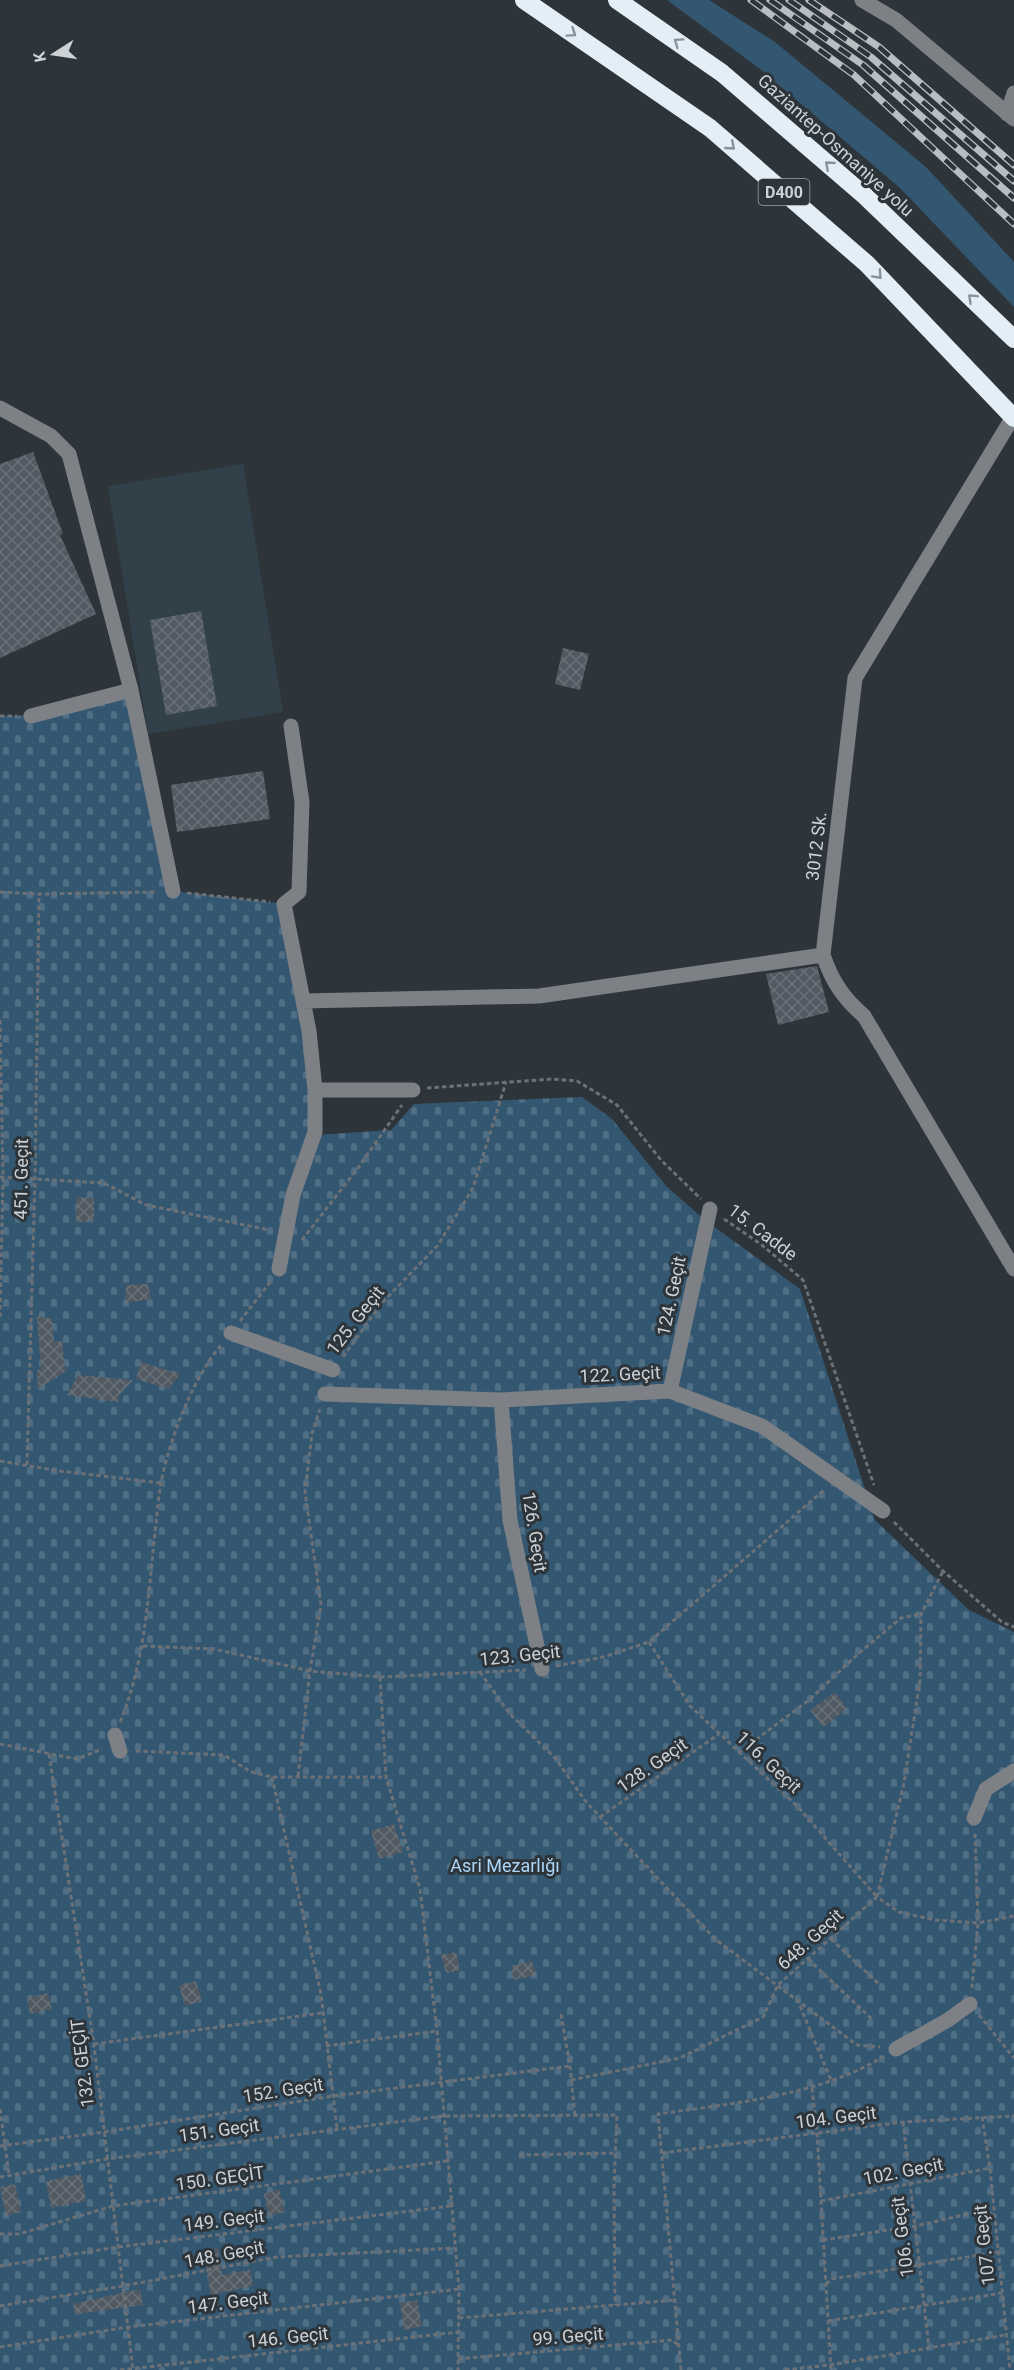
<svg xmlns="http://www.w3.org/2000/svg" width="1014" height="2370" font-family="Roboto,sans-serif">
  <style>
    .built { fill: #32404a }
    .green { fill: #345771 }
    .cemetery { fill: url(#cemetery-stones) }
    .building { fill: url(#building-cross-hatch) }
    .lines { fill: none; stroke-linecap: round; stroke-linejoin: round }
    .path { stroke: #6b7177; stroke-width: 3; stroke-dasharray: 4.5 3; stroke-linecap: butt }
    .minor { stroke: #7d8185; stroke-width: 15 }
    .highway { stroke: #e3eef6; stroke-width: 18 }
    .rail-casing { stroke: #b8bec2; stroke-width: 7 }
    .rail { stroke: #2d353b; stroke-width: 4.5; stroke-dasharray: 14; stroke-linecap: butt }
    .oneway { stroke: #889298 }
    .labels { text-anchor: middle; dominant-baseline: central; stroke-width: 6; stroke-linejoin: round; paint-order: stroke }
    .shield { fill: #2d353b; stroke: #9da3a8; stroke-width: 1.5 }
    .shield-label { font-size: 16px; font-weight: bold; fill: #cdd2d6 }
    .street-label { font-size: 18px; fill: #cdd2d6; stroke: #2d353b }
    .park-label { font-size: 18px; fill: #abd6f8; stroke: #2d353b }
  </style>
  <defs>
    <pattern id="cemetery-stones" width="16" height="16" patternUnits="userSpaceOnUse" patternTransform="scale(1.5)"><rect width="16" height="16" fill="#345771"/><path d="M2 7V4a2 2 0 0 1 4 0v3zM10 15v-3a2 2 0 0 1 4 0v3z" fill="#506e84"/></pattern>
    <pattern id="building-cross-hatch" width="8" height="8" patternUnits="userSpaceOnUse" patternTransform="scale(1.5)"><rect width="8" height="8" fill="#515a62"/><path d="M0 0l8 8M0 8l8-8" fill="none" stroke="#697178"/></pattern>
  </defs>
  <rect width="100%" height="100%" fill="#2d353b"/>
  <path class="built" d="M243 464 283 712 148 734 108 486Z"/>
  <path class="green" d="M667 0H709L775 42 926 167 1014 262V307L900 188 760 69Z"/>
  <path class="cemetery" d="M131 695 173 891 284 904 316 1135 391 1130 414 1104 582 1097 612 1119 667 1187 706 1221 800 1289 875 1520 969 1610 1014 1632V2370H0V716L39 715Z"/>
  <path class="building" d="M33 452 63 534 60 535 96 614 0 658V464Z
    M201 611 217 706 166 715 150 620Z
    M563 648 589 654 580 690 555 684Z
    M263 771 270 819 177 832 171 785Z
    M817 966 829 1012 778 1025 766 974Z
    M77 1197 94 1198V1220L76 1223Z
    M148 1284 151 1299 125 1303 126 1285Z
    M37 1316 52 1319 54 1342 62 1341 65 1370H68L38 1389 37 1370H41Z
    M141 1362 180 1374 169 1389 136 1379Z
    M78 1375 133 1380 119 1395 118 1402 67 1395Z
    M835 1692 847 1709 823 1727 810 1710Z
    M394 1824 403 1852 379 1859 371 1831Z
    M456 1952 460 1970 446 1973 441 1955Z
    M532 1961 536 1975 514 1980 511 1966Z
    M196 1981 202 2001 185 2006 179 1986Z
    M48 1993 52 2009 30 2014 27 1998Z
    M81 2174 86 2201 51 2208 46 2181Z
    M15 2184 21 2212 6 2216 0 2187Z
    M279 2189 285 2212 269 2216 264 2194Z
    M218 2248 222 2275 250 2270 253 2286 211 2295 203 2252Z
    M140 2289 143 2305 75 2314 73 2304Z
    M417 2300 422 2326 404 2330 400 2303Z"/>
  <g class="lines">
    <path class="path" d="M0 716H17
      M0 892 39 894 157 892
      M187 893 270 902
      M0 1020 3 1177 0 1320
      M427 1088 552 1079 577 1081 617 1105 661 1160 701 1199
      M0 1177 104 1183 146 1205 269 1230
      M724 1219 762 1245 803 1280 874 1485
      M302 1240 358 1168 402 1105
      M240 1321 271 1281
      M343 1357 381 1304 438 1245 473 1188 506 1082
      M0 1461 60 1471 161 1483
      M27 1465 35 1179 39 894
      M894 1522 943 1571 1002 1622 1014 1627
      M649 1642 690 1706 798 1807 877 1897
      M143 1646 214 1649 310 1671 380 1677 526 1670
      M556 1666 603 1657 649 1642 825 1489
      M480 1672 509 1713 556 1759 586 1802 715 1939 857 2045 880 2047
      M380 1677 386 1777 420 1889 437 2031 459 2289 458 2370
      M120 1722C145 1662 148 1597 155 1533 157 1516 158 1499 161 1483 170 1438 192 1380 221 1345
      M0 1744 77 1759 102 1749
      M136 1751 224 1755 251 1772 272 1777H386
      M738 1753 809 1700 858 1654 901 1618 921 1614
      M49 1754 93 2038 133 2370
      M298 1776 310 1671 321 1605 305 1492 312 1433 320 1409
      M272 1777 321 1994 337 2128
      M600 1817 719 1734
      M877 1897 904 1783 920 1680 921 1614 943 1571
      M831 1939 879 1984
      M808 1959 874 2021
      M972 1988 978 1923 975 1833
      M797 1999 831 2080
      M561 2014 570 2066 575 2116
      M979 2015 1014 2058
      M94 2044 322 2013
      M326 2046 437 2031
      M571 2080 680 2058 763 2017 778 1985 877 1897 899 1912 935 1920 978 1923 1014 1916
      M812 2088 817 2133 831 2370
      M0 2109 9 2175
      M982 2117 990 2168 1010 2370
      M903 2122 929 2348
      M0 2146 104 2132 333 2096 570 2066
      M662 2153 903 2122 1014 2116
      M519 2155 615 2153
      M0 2177 107 2159 443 2116 617 2115 614 2187 615 2305
      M821 2201 990 2168
      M0 2234H19L113 2206 447 2161
      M823 2240 915 2226 994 2208
      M0 2266 118 2247 451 2206
      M826 2284 832 2279 998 2252
      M0 2306 123 2286 277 2257 455 2248
      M459 2318 675 2300
      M828 2321 1002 2293
      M0 2347 128 2327 459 2289
      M458 2359 672 2340 678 2345
      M120 2370 459 2332
      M681 2370 658 2114C729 2104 823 2095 884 2056
      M785 2370 830 2365 1005 2335"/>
    <path class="minor" d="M862 0 896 20 1014 119
      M1007 114 1014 93
      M0 408 51 436 69 454 131 690
      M1013 417 855 678 823 955C832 981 843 998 864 1016L1014 1269
      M31 716 131 690 173 891
      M303 1001 539 996 823 955
      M315 1090H413
      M279 1269 293 1195 315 1132V1090L309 1031 284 904 299 892 302 802 291 726
      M231 1333 333 1370
      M670 1391 710 1209
      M325 1394 501 1400 670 1391 762 1426 883 1511
      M501 1400 510 1520 542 1669
      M115 1735 120 1751
      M974 1818 986 1789 1014 1771
      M896 2049 948 2020 970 2004"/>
    <path class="highway" d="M524 0 710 128 867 264 1014 418
      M617 0 722 73 865 196 1014 339"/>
    <g class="rail-casing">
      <path id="rail" d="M751 0 854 75 1014 224
        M770 0 863 65 1014 198
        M789 0 871 57 1014 181
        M809 0 879 47 1014 165"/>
    </g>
    <use href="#rail" class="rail"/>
  </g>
  <defs><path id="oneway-chevron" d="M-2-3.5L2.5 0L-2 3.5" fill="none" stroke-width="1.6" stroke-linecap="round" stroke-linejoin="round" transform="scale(1.5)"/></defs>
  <g class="oneway">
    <use href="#oneway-chevron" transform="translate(572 33) rotate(34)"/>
    <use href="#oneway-chevron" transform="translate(678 42) rotate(-145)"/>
    <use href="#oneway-chevron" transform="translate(731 146) rotate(41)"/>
    <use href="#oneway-chevron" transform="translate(829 165) rotate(-139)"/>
    <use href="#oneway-chevron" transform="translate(878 275) rotate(47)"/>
    <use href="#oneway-chevron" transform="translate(972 298) rotate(-136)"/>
  </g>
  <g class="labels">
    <rect class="shield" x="758.5" y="179" width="51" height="26" rx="4.5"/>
    <g class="shield-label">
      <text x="784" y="192">D400</text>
    </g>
    <g class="street-label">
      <text transform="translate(836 145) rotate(42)">Gaziantep-Osmaniye yolu</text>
      <text transform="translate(816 846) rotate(-83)">3012 Sk.</text>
      <text transform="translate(21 1179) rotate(-89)">451. Geçit</text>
      <text transform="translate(763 1232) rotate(37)">15. Cadde</text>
      <text transform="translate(671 1296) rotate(-78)">124. Geçit</text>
      <text transform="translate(355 1320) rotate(-52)">125. Geçit</text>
      <text transform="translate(620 1374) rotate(-3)">122. Geçit</text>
      <text transform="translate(535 1532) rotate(81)">126. Geçit</text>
      <text transform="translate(520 1655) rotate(-6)">123. Geçit</text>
      <text transform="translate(769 1762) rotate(43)">116. Geçit</text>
      <text transform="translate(652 1765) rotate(-35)">128. Geçit</text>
      <text transform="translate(810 1939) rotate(-42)">648. Geçit</text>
      <text transform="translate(82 2063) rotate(-97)">132. GEÇİT</text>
      <text transform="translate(283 2090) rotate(-9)">152. Geçit</text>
      <text transform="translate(836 2117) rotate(-7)">104. Geçit</text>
      <text transform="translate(219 2130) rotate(-8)">151. Geçit</text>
      <text transform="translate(903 2171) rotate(-11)">102. Geçit</text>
      <text transform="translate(220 2178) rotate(-8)">150. GEÇİT</text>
      <text transform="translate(224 2220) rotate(-7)">149. Geçit</text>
      <text transform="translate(902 2237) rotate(-97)">106. Geçit</text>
      <text transform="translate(984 2245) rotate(-96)">107. Geçit</text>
      <text transform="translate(224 2254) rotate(-11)">148. Geçit</text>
      <text transform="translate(228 2302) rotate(-7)">147. Geçit</text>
      <text transform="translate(568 2336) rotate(-5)">99. Geçit</text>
      <text transform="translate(288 2337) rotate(-6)">146. Geçit</text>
    </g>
    <g class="park-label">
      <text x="505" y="1865">Asri Mezarlığı</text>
    </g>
  </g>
  <g transform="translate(54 54) rotate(258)" stroke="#2d353b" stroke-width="4.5" paint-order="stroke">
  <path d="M0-4.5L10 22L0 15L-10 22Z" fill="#cdd2d6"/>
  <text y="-9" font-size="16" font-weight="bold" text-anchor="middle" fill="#cdd2d6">K</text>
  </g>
</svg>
